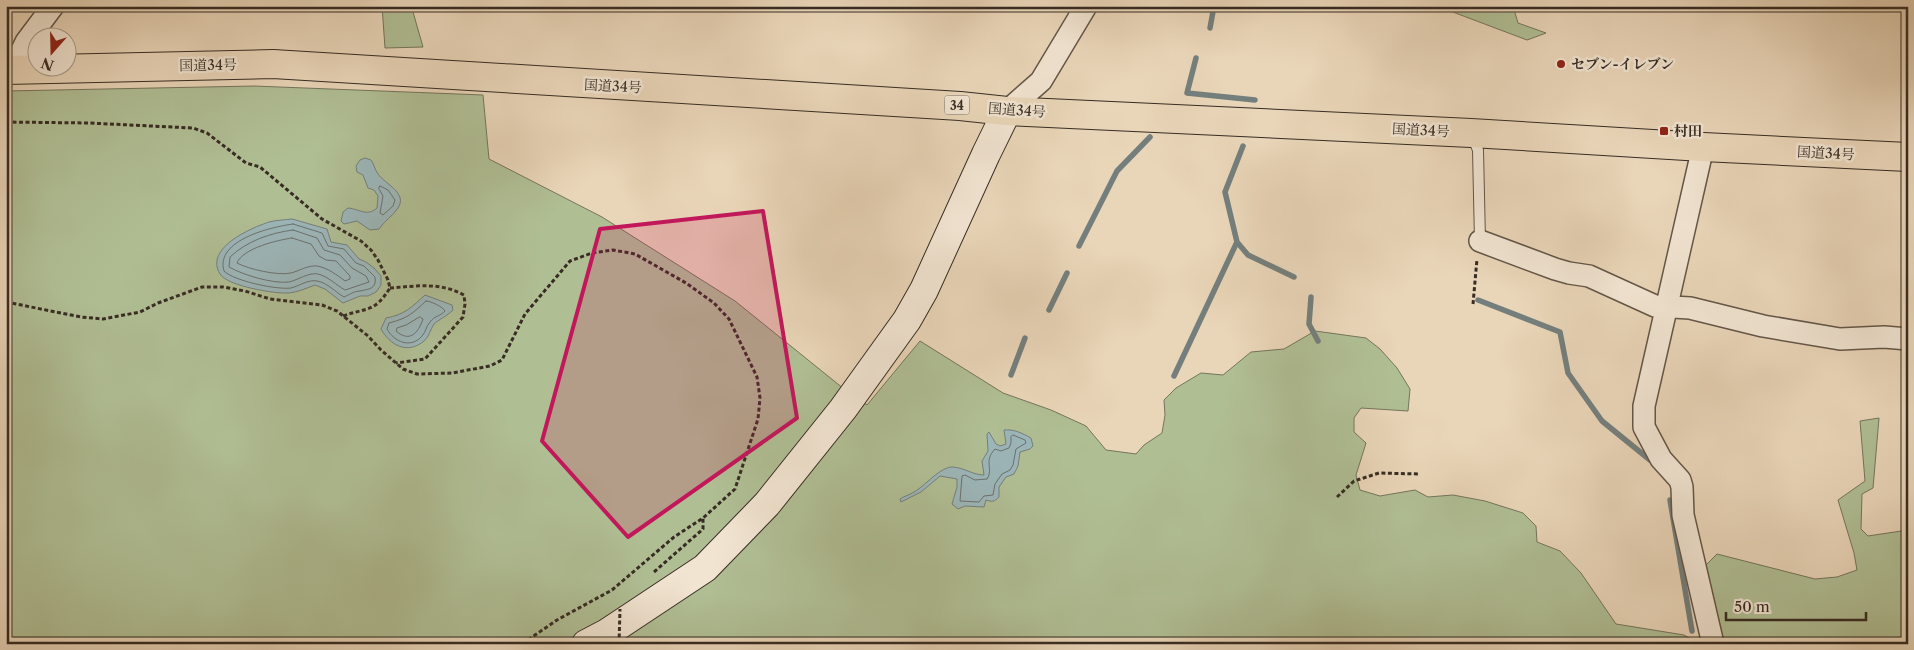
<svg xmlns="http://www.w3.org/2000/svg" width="1914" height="650" font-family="'Libre Caslon Text','Noto Serif JP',serif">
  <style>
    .green { fill: #b0be94; stroke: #74755c }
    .water { fill: #9cb6b9; stroke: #747f7d }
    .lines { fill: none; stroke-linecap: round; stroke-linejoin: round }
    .shore { stroke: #6a716e; stroke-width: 1 }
    .stream { stroke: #747f7d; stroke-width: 5.5 }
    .lane-casing { stroke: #645648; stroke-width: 12 }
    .street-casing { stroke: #645648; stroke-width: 24 }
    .secondary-casing { stroke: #372c23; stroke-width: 30 }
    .highway-casing { stroke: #372c23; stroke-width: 30 }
    .path { stroke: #372c23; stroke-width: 3; stroke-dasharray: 4 2.5; stroke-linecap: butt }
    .lane { stroke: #f1e4d1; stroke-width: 10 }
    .street { stroke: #f1e4d1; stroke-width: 21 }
    .secondary { stroke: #f1e4d1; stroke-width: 28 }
    .highway { stroke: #e9d5b8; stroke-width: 28 }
    .path-bridge { stroke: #372c23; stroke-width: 3; stroke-dasharray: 4 2.5; stroke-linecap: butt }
    .marked { fill: #c2185b; fill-opacity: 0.2; stroke: #c2185b; stroke-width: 4; stroke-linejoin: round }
    .poi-dot { fill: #8f2418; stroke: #f1e4d1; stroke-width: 2 }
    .labels { text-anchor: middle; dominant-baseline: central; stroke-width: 5; stroke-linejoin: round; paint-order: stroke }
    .shield { fill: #f1e4d1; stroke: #6f6357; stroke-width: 1 }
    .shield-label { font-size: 12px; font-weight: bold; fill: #372c23 }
    .poi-label { font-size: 14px; font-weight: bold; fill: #372c23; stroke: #f1e4d1; text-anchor: start }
    .street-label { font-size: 14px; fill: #372c23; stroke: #f1e4d1 }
  </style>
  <rect width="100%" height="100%" fill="#e9d5b8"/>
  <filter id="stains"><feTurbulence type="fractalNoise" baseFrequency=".004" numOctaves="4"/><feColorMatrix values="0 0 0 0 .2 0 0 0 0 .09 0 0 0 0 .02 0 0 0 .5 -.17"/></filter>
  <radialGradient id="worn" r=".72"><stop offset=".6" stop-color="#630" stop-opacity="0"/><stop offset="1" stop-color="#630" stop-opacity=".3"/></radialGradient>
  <path class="green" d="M382 6H415L413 12 423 47 385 48Z
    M1437 6H1513L1518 23 1546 33 1527 40Z
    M254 86 483 95 489 159 602 217 735 301 844 389 867 405 920 341 1003 393 1051 410 1086 426 1106 450 1136 454 1144 445 1162 433 1165 415 1164 400 1176 388 1201 373 1223 375 1251 352 1284 349 1315 331 1366 338 1380 349 1397 368 1410 389 1408 411 1361 408 1354 418V432L1366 443 1356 475 1360 490 1380 496 1415 490 1428 497 1453 495 1485 501 1523 513 1536 526 1537 542 1560 551 1581 573 1616 624 1684 635 1691 639 1703 641V644H6V91Z
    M1879 418 1873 488 1862 494 1861 529 1868 536 1908 530V644H1722L1705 584 1706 565 1717 554 1815 579 1837 577 1857 570 1854 553 1838 500 1865 481 1860 421Z"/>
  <path class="water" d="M365 158 371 160C374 164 375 170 378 174 385 184 408 193 398 208 393 216 384 221 379 229L370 230 357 221 344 224 341 221 343 212 348 208C360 209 367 217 377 208L378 196 374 190 368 188 363 175 357 172 356 166 360 160Z
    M292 219 327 229 331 242 347 245 359 259 366 262 374 268 381 276V285L376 292 368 296H360L343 303 325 289 315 285C307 288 298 292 289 293 275 294 227 286 220 274 204 248 251 228 269 222 277 220 285 220 292 219Z
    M425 295 452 305 453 310C447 316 438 320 434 324 430 330 429 337 424 341 407 355 390 345 381 329L386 318C404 315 412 307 425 295Z
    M1004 430C1014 429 1022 433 1031 438L1033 446 1030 449 1020 452 1018 466 1014 474 1006 477 999 487V497C994 502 992 502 986 500L984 507 965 506 958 509 952 504 957 487V479L940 476 921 492 901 502 900 499C904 496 910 495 914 492 925 486 941 466 953 467 965 468 973 475 984 475L982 461 988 451 987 434 989 432 996 444 1000 446 1006 444Z"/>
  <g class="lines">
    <path class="shore" d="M380 186 388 190 395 200 393 206 383 215 380 213 383 196 379 189Z
      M293 224 322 233 328 246 344 249 356 263 364 266 375 277C377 289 369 289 360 291 354 291 349 295 344 297 335 292 328 283 317 281 309 279 299 286 291 288 277 290 234 281 224 271 215 240 271 227 293 224Z
      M293 230 317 238 324 250 340 255 352 268 366 276 369 282 345 290C336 285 329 277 318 274 309 272 298 280 289 282 273 284 243 275 229 267L230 257C247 241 270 233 293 230Z
      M292 238 311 244 319 256 326 260 336 261 350 276V279L345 281C337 275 328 268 317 266 308 265 299 271 291 273 278 276 248 269 237 263 243 248 278 240 292 238Z
      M426 301C431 301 443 307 445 311 441 316 434 316 430 322 426 326 426 332 422 336 411 349 394 342 387 329L389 323C408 318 412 314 426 301Z
      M420 317 423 319C418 333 410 343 396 331L397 328 406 325Z
      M1013 435 1025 440 1026 443 1016 449 1013 465 1010 470 1002 474 995 484 993 495 984 496 979 502 960 501 962 476 965 475 975 480 987 479C994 468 983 462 995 449L1001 451 1009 448 1011 443V437Z"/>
    <path class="stream" d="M1210 28 1214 6
      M1196 58 1187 93 1255 100
      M1243 146 1225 192 1237 242 1248 255 1294 277
      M1079 246 1117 171 1150 137
      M1311 297 1309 324 1318 341
      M1478 300 1560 332 1568 373 1602 421 1650 460
      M1049 310 1067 273
      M1011 375 1025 338
      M1174 376 1237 242
      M1670 500 1692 631"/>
    <g class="lane-casing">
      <path id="lane" d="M1472 136 1478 150 1480 241"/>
    </g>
    <g class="street-casing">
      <path id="street" d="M13 69 26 42 53 6
        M1007 111 1041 81 1086 6
        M1703 147 1644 406V427L1661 459 1680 480 1682 487 1683 515 1713 644
        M1480 241 1555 269 1569 273 1589 276 1655 306 1690 308 1763 326 1840 339 1884 337 1908 339"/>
    </g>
    <g class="secondary-casing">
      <path id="secondary" d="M586 644 607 633 705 568 767 504 843 409 907 320 924 290 986 154 1007 111"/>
    </g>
    <g class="highway-casing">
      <path id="highway" d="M6 70 273 64 960 106 1007 111 1471 133 1703 147 1908 157"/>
    </g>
    <path class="path" d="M6 122 89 123 193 128 207 133 246 163 260 167 322 219 361 241 371 250 378 260 388 280 390 288C374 313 368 307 343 316
      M390 288C416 286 441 282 464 295L465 304 463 317 425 359 396 363
      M6 302 81 317 103 319 140 312 158 303 202 287H223L245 291 270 299 322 305 337 311 368 336 381 350 403 369 417 374 452 373 490 366 502 360 525 314 570 261 592 253 613 250 635 254 686 283 714 303 729 319 757 377 760 398 758 419 735 489 703 518 674 537 612 590 557 620 522 644
      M1473 304 1477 259
      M1337 497 1354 481 1379 473 1419 474
      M654 572 703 529V518"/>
    <use href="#lane" class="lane"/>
    <use href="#street" class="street"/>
    <use href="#secondary" class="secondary"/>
    <use href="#highway" class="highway"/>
    <path class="path-bridge" d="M619 644 620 609"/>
  </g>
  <path class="marked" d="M763 211 797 418 628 537 542 441 600 229Z"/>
  <g class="poi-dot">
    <circle cx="1561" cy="64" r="5"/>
    <rect x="1659" y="126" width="10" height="10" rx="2.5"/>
  </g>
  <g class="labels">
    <rect class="shield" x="944.5" y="95.5" width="25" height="19" rx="4"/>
    <g class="shield-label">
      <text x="957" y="105">34</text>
    </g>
    <g class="poi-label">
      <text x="1571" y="64">セブン-イレブン</text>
      <text x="1674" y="131">村田</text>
    </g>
    <g class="street-label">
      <text transform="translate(208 65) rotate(-1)">国道34号</text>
      <text transform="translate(613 86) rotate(3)">国道34号</text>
      <text transform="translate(1017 110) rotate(4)">国道34号</text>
      <text transform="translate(1421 130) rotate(3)">国道34号</text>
      <text transform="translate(1826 153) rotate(3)">国道34号</text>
    </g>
  </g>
  <rect width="1914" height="650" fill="none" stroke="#e9d5b8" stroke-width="25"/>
  <rect x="8" y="8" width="1899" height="635" fill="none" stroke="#372c23" stroke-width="2.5"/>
  <rect x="12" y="12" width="1889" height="625" fill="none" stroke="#372c23"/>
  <g transform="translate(52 52) rotate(200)"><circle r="24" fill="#f1e4d1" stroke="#a79a8b"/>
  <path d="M0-4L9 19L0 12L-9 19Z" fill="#8f2418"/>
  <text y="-8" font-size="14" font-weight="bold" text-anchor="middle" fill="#372c23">N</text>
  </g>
  <path d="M1726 612v8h140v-8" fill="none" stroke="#372c23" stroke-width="2.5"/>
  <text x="1734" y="612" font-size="15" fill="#372c23" stroke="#f1e4d1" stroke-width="4" paint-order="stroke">50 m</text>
  <rect width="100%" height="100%" filter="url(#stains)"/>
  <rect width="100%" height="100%" fill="url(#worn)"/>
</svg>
